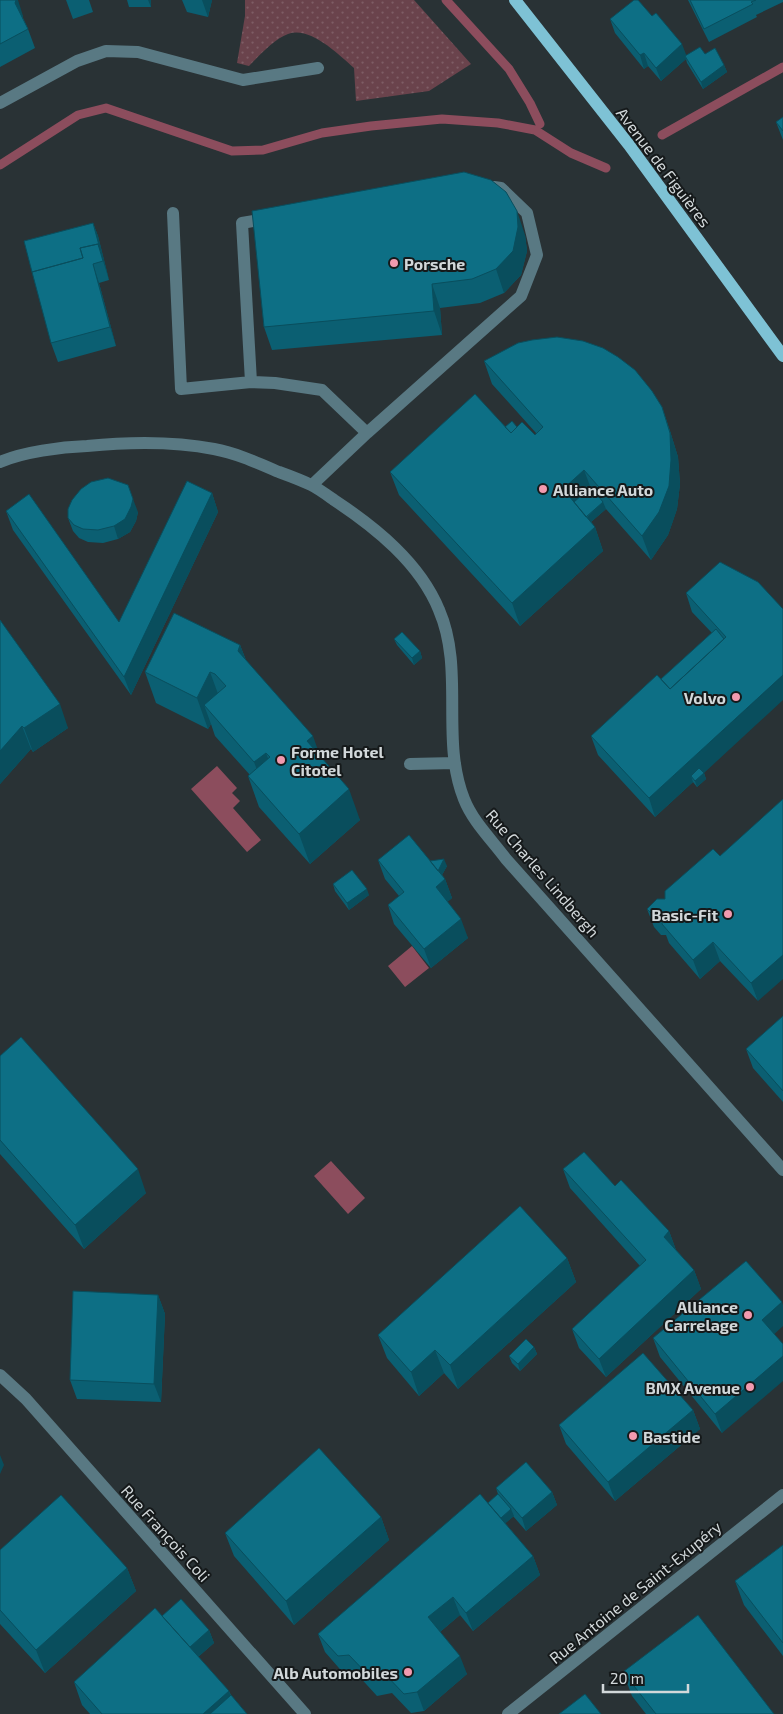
<svg xmlns="http://www.w3.org/2000/svg" width="783" height="1714" font-family="'Exo 2',sans-serif">
  <style>
    .grass { fill: url(#grass-dots) }
    .water { fill: #8c4d5d }
    .lines { fill: none; stroke-linecap: round; stroke-linejoin: round }
    .stream { stroke: #8c4d5d; stroke-width: 9 }
    .minor { stroke: #597983; stroke-width: 12 }
    .major { stroke: #7ec2d5; stroke-width: 12 }
    .wall { fill: #0b5f72 }
    .shaded-wall { fill: #094e5d }
    .building { fill: #0d6f85; stroke: #094e5d }
    .poi-dot { fill: #f29aaf; stroke: #15191a; stroke-width: 2 }
    .labels { text-anchor: middle; dominant-baseline: central; stroke-width: 4; stroke-linejoin: round; paint-order: stroke }
    .street-label { font-size: 16px; fill: #d2d8da; stroke: #15191a }
    .poi-label { font-size: 16px; font-weight: bold; fill: #d2d8da; stroke: #15191a; text-anchor: end }
  </style>
  <defs>
    <pattern id="grass-dots" width="8" height="8" patternUnits="userSpaceOnUse" patternTransform="scale(1.25)"><rect width="8" height="8" fill="#6a434c"/><path d="M2 2h.1M6 6h.1" fill="none" stroke="#7e5d65" stroke-width="1.8" stroke-linecap="round"/></pattern>
  </defs>
  <rect width="100%" height="100%" fill="#293235"/>
  <path class="grass" d="M245 0H414L471 64 429 91 356 101 354 68C338 54 310 26 288 34 274 39 259 56 249 66L237 63 245 16Z"/>
  <path class="water" d="M217 766 237 788 232 793 240 801 233 808 261 840 247 852 191 789Z
    M412 946 429 968 405 987 388 966Z
    M331 1161 365 1198 348 1214 314 1176Z"/>
  <g class="lines">
    <path class="stream" d="M446 0 509 69 530 103 540 124
      M662 135 783 67
      M0 165 78 115 106 108 232 151 263 150 322 133 371 126 442 119 498 123 535 130 571 153 606 168"/>
    <path class="minor" d="M0 103 77 61 106 51 138 52 243 80 318 68
      M173 213 181 389 251 382
      M270 218 242 223 251 382 275 383 322 390 367 433
      M0 462C23 452 61 447 87 446 129 442 172 441 214 449 236 453 258 463 279 472 290 476 301 480 311 485 319 489 327 495 334 500 375 527 420 563 439 610 465 670 440 739 464 799 473 822 492 840 506 859L783 1170
      M312 485 367 433 521 296 537 255 527 213 501 188 494 187
      M410 764 455 763
      M0 1375 26 1399 305 1714
      M508 1714 783 1495"/>
    <path class="major" d="M515 0 629 145 783 356"/>
  </g>
  <path class="wall" d="M0 0 23 16V18L28 29 35 48 0 67Z
    M66 0H89L93 12 73 19Z
    M127 0H151V7H129Z
    M182 0H212L208 17 187 12Z
    M688 0H783V2L756 15 757 17 709 42Z
    M652 16 686 55 705 54 724 65 727 72 703 89 687 63 686 59 661 81 648 66 644 69 615 33 610 19Z
    M783 117V140L776 122Z
    M93 223 98 236 109 280 99 283 116 346 58 362 51 343Z
    M525 235 527 251 521 275 504 293 480 303 440 308 442 335 272 350 264 327Z
    M484 361 662 407 670 431 678 457 680 484 677 509 668 535 651 560 606 509 591 522 595 527 603 551 520 626 399 495 390 472 505 427H517L535 435 536 433 492 384Z
    M212 493 218 512 131 695 13 530 6 511 119 622Z
    M138 512 136 521 130 532 118 539 103 543 88 542 79 538 73 531 68 518Z
    M758 582 704 773 706 779 697 787 693 782 655 817 598 755 591 736 661 679 712 633 692 612 686 593Z
    M0 620 68 728 33 752 31 749 0 784Z
    M394 639 420 651 422 658 414 665 397 645Z
    M240 645 246 660 320 756 360 820 310 864 259 807 248 776 250 775 215 736 211 724 208 729 156 703 145 672Z
    M713 849 758 1001 720 961 700 979 669 943 666 935H661L654 927 647 909 665 899Z
    M378 860 430 861 447 866 442 875 445 879 452 898 447 902 468 938 431 968 394 924 388 905 399 896 385 879Z
    M333 884 369 895 349 910 335 891Z
    M783 1016V1102L753 1068 746 1049Z
    M0 1056 146 1193 84 1249 0 1154Z
    M563 1169 615 1186 669 1231 676 1250 694 1270 701 1289 606 1377 579 1348 572 1329 640 1266 570 1188Z
    M567 1258 576 1282 458 1389 444 1373 419 1396 387 1358 378 1335Z
    M158 1295 165 1314 161 1402 77 1399 70 1380Z
    M774 1334 722 1433 660 1357 653 1338Z
    M534 1347 537 1354 520 1371 512 1363 509 1356Z
    M693 1410 700 1429 615 1501 566 1444 559 1425Z
    M496 1488 552 1492 557 1505 526 1531 513 1516H514L505 1523 533 1556 540 1575 473 1631 460 1615 440 1632 467 1674 424 1711 411 1713 392 1693 377 1696 356 1673 345 1675 325 1652 318 1634 488 1503 498 1494Z
    M381 1517 389 1540 294 1625 234 1556 225 1533Z
    M783 1545V1656L744 1605 735 1581Z
    M0 1550 127 1568 136 1591 45 1673 0 1624Z
    M162 1616 209 1630 214 1643 198 1657 229 1691 231 1695 247 1714H90L82 1705 74 1682Z
    M623 1672 774 1714H646L632 1696Z"/>
  <path class="shaded-wall" d="M16 0H18L23 16 22 22 15 3Z
    M148 0H151V7Z
    M202 0H212L208 17Z
    M682 44 687 57 685 56 686 59 661 81 656 68Z
    M644 53 648 66 644 69 640 55Z
    M724 65 727 72 703 89 701 82Z
    M517 211 525 235 527 251 521 275 504 293 496 269Z
    M93 223 98 236 109 280 103 261Z
    M93 264 99 283 116 346 110 327Z
    M432 284 440 308 442 335 434 311Z
    M662 407 670 431 678 457 680 484 677 509 672 524 668 535 651 560 642 536Z
    M584 470 593 494 573 511 563 489Z
    M212 493 218 512 131 695 124 677Z
    M133 499 138 512 136 521 130 532 118 539 114 526Z
    M603 502 606 509 584 528 582 522Z
    M595 527 603 551 520 626 512 603Z
    M240 645 252 676 238 651Z
    M420 651 422 658 414 665 412 658Z
    M210 672 221 702 204 705 211 724 208 729 197 698Z
    M783 675V700L704 773 706 779 697 787 695 781 691 776 693 782 655 817 649 798Z
    M60 704 68 728 33 752 24 728Z
    M22 726 31 749 0 784V751Z
    M313 736 324 767 307 741Z
    M266 753 277 783 266 793 254 762Z
    M349 789 360 820 310 864 299 834Z
    M444 859 447 866 438 882 436 875Z
    M445 879 452 898 443 906 436 887Z
    M367 889 369 895 349 910 347 903Z
    M461 919 468 938 431 968 424 949Z
    M713 942 720 961 700 979 693 960Z
    M783 955V979L758 1001 751 983Z
    M138 1169 146 1193 84 1249 75 1225Z
    M669 1231 676 1250 664 1237Z
    M567 1258 576 1282 458 1389 450 1365Z
    M694 1270 701 1289 606 1377 599 1359Z
    M158 1295 165 1314 161 1402 154 1384Z
    M782 1302 783 1305V1326L769 1339 762 1320Z
    M534 1347 537 1354 520 1371 518 1364Z
    M435 1350 444 1373 419 1396 411 1372Z
    M783 1356V1381L722 1433 715 1414Z
    M693 1410 700 1429 615 1501 608 1482Z
    M0 1455 4 1465 0 1474Z
    M552 1492 557 1505 526 1531 522 1518Z
    M511 1509 514 1516 500 1528 498 1521Z
    M381 1517 389 1540 294 1625 286 1601Z
    M533 1556 540 1575 473 1631 466 1613Z
    M127 1568 136 1591 45 1673 36 1650Z
    M453 1597 460 1615 435 1636 428 1617Z
    M209 1630 214 1643 191 1663 187 1650Z
    M460 1656 467 1674 424 1711 417 1692Z
    M229 1691 237 1714H203Z"/>
  <path class="building" d="M0 0H16L15 3 28 29 0 44Z
    M634 0H638L652 16 656 13 682 44 656 68 644 53 640 55 610 19Z
    M690 0H756L751 2 753 4 704 29Z
    M700 47 705 54 715 48 724 65 701 82 685 56Z
    M783 117V131L776 122Z
    M464 172 491 180 506 192 517 211 518 227 513 251 496 269 472 279 432 284 434 311 264 327 252 211Z
    M93 223 100 249 98 244 80 248 83 258 32 272 24 241Z
    M98 244 103 261 93 264 110 327 51 343 32 272 83 258 80 248Z
    M557 337 583 341 603 348 618 357 635 370 652 391 662 407 670 433 671 460 669 486 659 512 642 536 584 470 563 489 595 527 512 603 390 472 475 394 511 433 522 422 535 435 543 427 484 361 518 343 532 340Z
    M512 421 517 427 511 433 505 427Z
    M108 478 128 485 133 499 131 507 125 519 114 526 98 530 83 529 74 525 68 518V509L72 500 81 489 91 482Z
    M187 481 212 493 124 677 6 511 29 494 119 622Z
    M591 487 603 502 586 517 574 502Z
    M720 562 758 582 783 609V675L649 798 591 736 657 675 670 689 726 637 686 593Z
    M174 613 240 645 238 651 313 736 307 741 349 789 299 834 248 776 270 757 266 753 254 762 204 705 226 686 215 674 210 672 197 698 145 672Z
    M0 620 60 704 24 728 22 726 0 751Z
    M716 629 724 639 670 689 661 679Z
    M402 632 420 651 412 658 394 639Z
    M699 768 704 773 695 781 691 776Z
    M783 799V955L751 983 713 942 693 960 662 924V917L654 916 647 909 657 899H665V891L713 849 720 856Z
    M409 835 445 879 436 887 461 919 424 949 388 905 404 892 378 860Z
    M444 859 438 871 430 861Z
    M352 870 367 889 347 903 333 884Z
    M783 1016V1091L746 1049Z
    M21 1037 138 1169 75 1225 0 1140V1056Z
    M584 1152 615 1186 621 1180 669 1231 664 1237 694 1270 599 1359 572 1329 646 1260 563 1169Z
    M520 1206 567 1258 450 1365 435 1350 411 1372 378 1335Z
    M746 1261 782 1302 762 1320 783 1344V1356L715 1414 653 1338Z
    M73 1291 158 1295 154 1384 70 1380Z
    M526 1339 534 1347 518 1364 509 1356Z
    M643 1353 693 1410 608 1482 559 1425Z
    M319 1448 381 1517 286 1601 225 1533Z
    M526 1462 552 1492 522 1518 496 1488Z
    M480 1494 533 1556 466 1613 453 1597 428 1617 460 1656 417 1692 404 1694 385 1674 371 1678 349 1655 338 1656 318 1634Z
    M498 1494 511 1509 501 1518 488 1503Z
    M61 1495 127 1568 36 1650 0 1610V1550Z
    M783 1545V1643L735 1581Z
    M181 1599 209 1630 190 1647 162 1616Z
    M155 1608 229 1691 203 1714H102L74 1682Z
    M698 1615 774 1714H656L623 1672Z
    M585 1694 601 1714H559Z
    M231 1695 247 1714H210Z"/>
  <g class="poi-dot">
    <circle cx="394" cy="263" r="5"/>
    <circle cx="543" cy="489" r="5"/>
    <circle cx="736" cy="697" r="5"/>
    <circle cx="281" cy="760" r="5"/>
    <circle cx="728" cy="914" r="5"/>
    <circle cx="748" cy="1315" r="5"/>
    <circle cx="750" cy="1387" r="5"/>
    <circle cx="633" cy="1436" r="5"/>
    <circle cx="408" cy="1672" r="5"/>
  </g>
  <g class="labels">
    <g class="street-label">
      <text transform="translate(664 167) rotate(53)">Avenue de Figuières</text>
      <text transform="translate(543 873) rotate(49)">Rue Charles Lindbergh</text>
      <text transform="translate(166 1533) rotate(48)">Rue François Coli</text>
      <text transform="translate(635 1592) rotate(-39)">Rue Antoine de Saint-Exupéry</text>
    </g>
    <g class="poi-label">
      <text x="404" y="263" text-anchor="start">Porsche</text>
      <text x="553" y="489" text-anchor="start">Alliance Auto</text>
      <text x="726" y="697">Volvo</text>
      <text x="291" y="751" text-anchor="start">Forme Hotel<tspan x="291" dy="18">Citotel</tspan></text>
      <text x="718" y="914">Basic-Fit</text>
      <text x="738" y="1306">Alliance<tspan x="738" dy="18">Carrelage</tspan></text>
      <text x="740" y="1387">BMX Avenue</text>
      <text x="643" y="1436" text-anchor="start">Bastide</text>
      <text x="398" y="1672">Alb Automobiles</text>
    </g>
  </g>
  <path d="M603 1684v8h85v-8" fill="none" stroke="#d2d8da" stroke-width="2.5"/>
  <text x="610" y="1684" font-size="15" fill="#d2d8da" stroke="#15191a" stroke-width="4" paint-order="stroke">20 m</text>
</svg>
